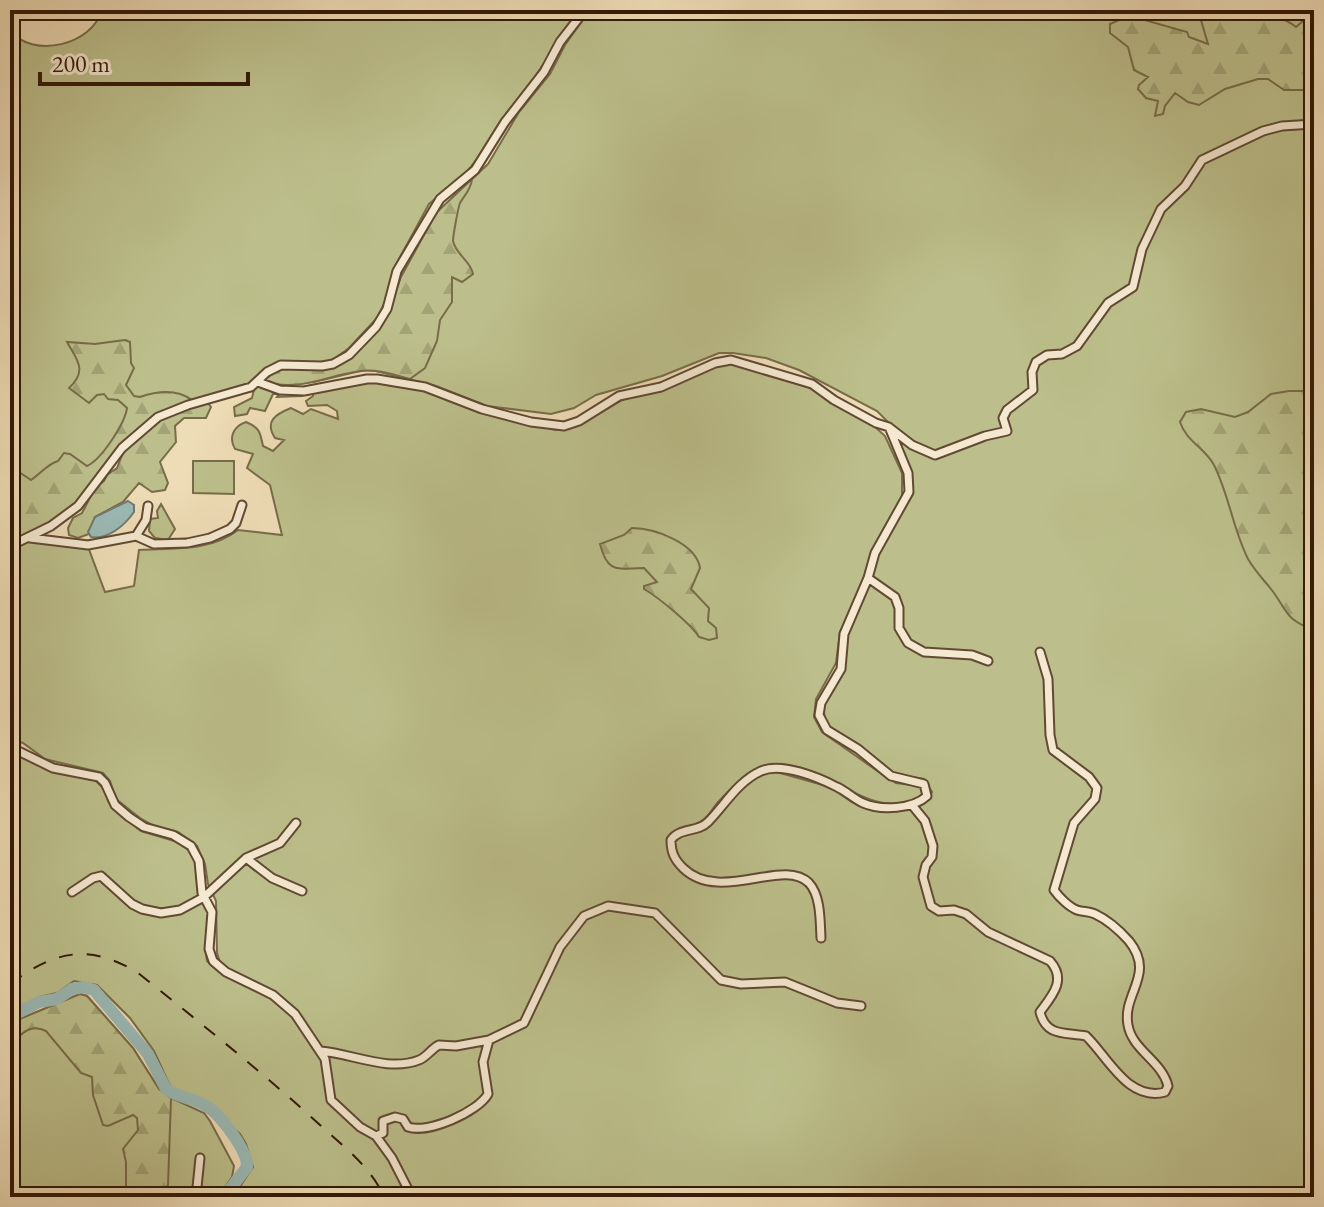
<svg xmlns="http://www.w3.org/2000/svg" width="1324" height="1207" font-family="'EB Garamond',serif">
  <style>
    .green { fill: #bcbf8b; stroke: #786c49; stroke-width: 2 }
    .forest { fill: url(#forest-firs); stroke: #786c49; stroke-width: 2 }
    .water { fill: #9bbab6; stroke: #717970; stroke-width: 2 }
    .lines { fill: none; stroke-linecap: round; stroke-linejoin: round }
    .river { stroke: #9bbab6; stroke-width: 12 }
    .minor-casing { stroke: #624933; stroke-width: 11 }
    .minor { stroke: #f4e8d0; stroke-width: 7 }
    .rail { stroke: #331807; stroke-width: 2; stroke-dasharray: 14 14; stroke-linecap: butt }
  </style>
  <defs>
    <pattern id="forest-firs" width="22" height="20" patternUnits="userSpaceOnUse" patternTransform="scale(2)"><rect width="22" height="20" fill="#bcbf8b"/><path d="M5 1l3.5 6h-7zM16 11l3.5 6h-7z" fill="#a2a376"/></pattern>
  </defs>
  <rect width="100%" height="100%" fill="#eedcb6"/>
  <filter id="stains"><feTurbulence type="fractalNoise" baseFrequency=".0025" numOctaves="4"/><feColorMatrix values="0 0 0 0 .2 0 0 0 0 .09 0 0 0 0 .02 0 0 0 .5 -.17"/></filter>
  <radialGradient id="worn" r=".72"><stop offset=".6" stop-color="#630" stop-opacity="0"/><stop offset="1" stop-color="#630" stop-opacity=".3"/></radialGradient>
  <path class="green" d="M102 10H580L534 78 508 111 477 159 465 174 429 204 393 270 386 300 377 318 349 348 334 359 325 362 276 363 250 383 160 412 118 447 75 503 10 542V31C34 59 92 45 102 10Z
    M590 10H1314V1197H238L239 1188 253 1167 246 1144 240 1134 206 1103 184 1096 171 1088 154 1051 130 1018 97 985 74 981 57 993 39 997 10 1012V753H20L47 767 93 778 105 790 108 801 118 813 141 831 181 843 193 855 209 917 205 947 207 961 218 971 220 962 217 953 216 901 208 884 205 864 197 846 178 832 156 827 140 818 116 799 110 781 103 773 45 759 23 743 10 739V548L30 540 88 547 105 592 134 586 139 550C172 548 210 552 238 530L282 535 270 485 247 468 253 454 235 449C228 437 234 426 246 422 260 428 260 432 263 446L273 451 284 440 275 438C264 421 276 414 291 408L303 414 311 409 338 419 337 411 327 405 308 406 306 401 313 396V392L366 382H378L425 390 493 416 556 430 583 423 624 399 654 392 717 366 734 363 813 389 827 400 873 425 885 436 902 473V498L877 542 860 588 840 632 836 663 816 699 814 717 822 732 883 775 896 783 920 786 924 794C872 832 815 748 762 767 745 773 730 789 719 801 713 807 710 815 703 820 693 828 679 827 671 836L700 830 752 779 773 771 830 787 852 802 873 810 912 809 927 801 932 792 924 779 894 774 826 724 823 707 843 670 847 636 851 624 880 550 913 494 912 476 893 427 877 411 799 370 766 358 733 353H719L662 376 596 395 574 408 551 414 487 406 436 386 376 371 364 370 314 382 285 385 288 368 312 371 341 364 368 341 388 314 401 277 436 213 488 164 519 112 550 74 565 45Z
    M260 384 309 392 302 396 277 397 279 394H273L265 411 250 408 247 414 235 416 234 407 252 398 254 389Z
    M193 461H234V494L193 493Z
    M161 504 175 529 168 540 155 538 149 531 150 519 158 518 157 511Z
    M80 994 87 996 133 1048 159 1089 171 1098 204 1113 210 1121 234 1166 232 1177 218 1197H10V1023Z"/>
  <path class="forest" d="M1198 10H1269C1277 20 1287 19 1296 27L1310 15V10H1314V90H1284L1268 79H1258L1225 89 1199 105 1188 102 1175 93 1165 106 1163 114 1155 116 1158 101 1146 98 1138 89 1139 85 1148 77 1134 70 1128 47 1110 33V24L1126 17H1134L1187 32 1189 37 1208 44Z
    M472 179C471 190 465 194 460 203 458 208 453 236 453 241 456 255 471 261 473 274L462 282 452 277V302L440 320 437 341 425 368 410 379C394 375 378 369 361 371 327 375 298 393 263 381L279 369H325L351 358 388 314 401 277 436 213Z
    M125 340 130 342 131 363 134 368 126 385 134 396 140 397C157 391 177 389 192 400 133 419 116 466 74 505 55 522 33 531 10 542V466L31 480C40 474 49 463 58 461L64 453 70 454 87 466C102 459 125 423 127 408L118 400 108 399 104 394 97 395 89 403 69 388C88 370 77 360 67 342L95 344Z
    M1289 391H1314V630C1284 619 1288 611 1271 589 1263 579 1255 571 1248 559 1233 529 1229 495 1214 465 1205 448 1186 441 1180 422L1186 412 1201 409 1235 417 1248 412 1271 394Z
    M207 402 211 407 206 418H184L175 426 176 442 160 462 168 483 165 490 152 492 139 483 123 502 95 517 89 534 78 538 69 535 68 528 73 518 82 513 95 488 104 481 107 475 117 468 124 450 163 417Z
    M632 528C654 528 696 543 700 568L691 589 709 608 708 621 716 628 717 638 709 640 699 637C692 625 658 597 644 589V586L657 582 644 568C618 568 608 575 600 544L624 535Z
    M80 994 87 996 133 1048 159 1089 171 1098 168 1185 159 1197H128L126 1193V1162L123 1149 138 1130 137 1118 133 1115 108 1126 103 1125 93 1095 92 1077 81 1073 46 1031C30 1023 21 1034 10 1045V1023Z"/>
  <path class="water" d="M128 501 134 505V512C125 525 108 540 91 537L88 532 95 517Z"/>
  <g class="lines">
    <path class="river" d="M10 1017 39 1002 57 999 72 989 84 987 94 990 148 1054 166 1089C178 1098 194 1098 206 1106 220 1114 248 1151 247 1167L224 1197"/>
    <g class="minor-casing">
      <path id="minor" d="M258 382 280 390 304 391 367 379H377L425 387 482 409 531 422 564 426 579 421 619 396 661 387 715 363 731 360 812 384 834 400 876 423 889 427 908 473 909 492 875 553 868 578 844 634 841 669 821 703 819 715 827 730 858 749 891 776 924 784 927 796C913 809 881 811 863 803 854 799 846 791 837 787 818 777 781 762 761 771 737 782 725 805 708 822 697 833 680 827 671 840 671 852 674 859 683 868 720 904 783 857 809 883 821 896 820 921 821 938
        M890 428 912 445 935 455 985 436 1007 431 1003 418 1007 410 1033 390 1032 372 1036 362 1047 355 1062 354 1077 346 1108 303 1133 287 1142 249 1161 209 1185 186 1202 160 1263 131 1282 126 1314 124
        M136 536 146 520 148 506
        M30 538 88 545 136 536 154 544 187 543 210 538 230 529 236 523 242 505
        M10 546 51 526 78 506 122 448 158 417 188 405 251 387 267 372 281 365 322 366 333 364 349 355 376 327 387 309 397 271 440 199 475 170 505 122 544 72 560 42 585 10
        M868 578 895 597 899 608V628L908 643 924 652 972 655 988 661
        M10 747 53 768 99 777 105 783 115 805 129 817 144 827 173 835 191 846 199 861 202 893 212 912 209 949 213 961 226 972 273 995 295 1014 325 1059 331 1100 360 1127 376 1136 383 1133V1121L395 1117 403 1119 408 1127C428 1134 478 1112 488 1094L483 1062 489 1040 524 1023 560 947 584 916 608 906 655 913 721 980 741 984 785 982 837 1003 861 1006
        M912 805 925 821 933 846 932 857 926 865 923 877 931 906 939 911 954 910 966 914 988 932 1050 961C1067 980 1052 996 1040 1012 1046 1037 1065 1032 1086 1036 1108 1057 1128 1102 1165 1092L1168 1086C1162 1061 1132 1050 1128 1025 1122 993 1156 975 1129 941 1120 931 1108 920 1095 914 1089 911 1083 912 1077 910 1069 907 1059 897 1054 890L1074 823 1095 799 1097 788 1089 777 1053 750 1050 735 1048 679 1040 652
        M246 858 272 878 302 891
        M72 892 93 878 101 876 132 904 142 909 161 913 180 910 204 897 246 858 280 843 296 823
        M321 1051C353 1054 389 1072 419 1060 427 1057 431 1049 439 1045L456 1046 489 1040
        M376 1136 392 1158 412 1197
        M196 1197 200 1158"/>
    </g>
    <use href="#minor" class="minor"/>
    <path class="rail" d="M10 984C55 951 87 943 137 972 199 1022 261 1071 320 1125 343 1146 372 1168 384 1197"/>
  </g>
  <rect width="1324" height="1207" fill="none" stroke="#eedcb6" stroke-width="40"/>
  <rect x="12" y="12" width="1300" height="1183" fill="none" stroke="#331807" stroke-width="4"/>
  <rect x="20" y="20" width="1284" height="1167" fill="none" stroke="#331807" stroke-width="2"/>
  <path d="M40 72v12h208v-12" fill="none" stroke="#331807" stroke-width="4"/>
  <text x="52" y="72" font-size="24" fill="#331807" stroke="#f4e8d0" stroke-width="6" paint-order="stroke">200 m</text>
  <rect width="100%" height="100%" filter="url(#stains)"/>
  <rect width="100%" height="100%" fill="url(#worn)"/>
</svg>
